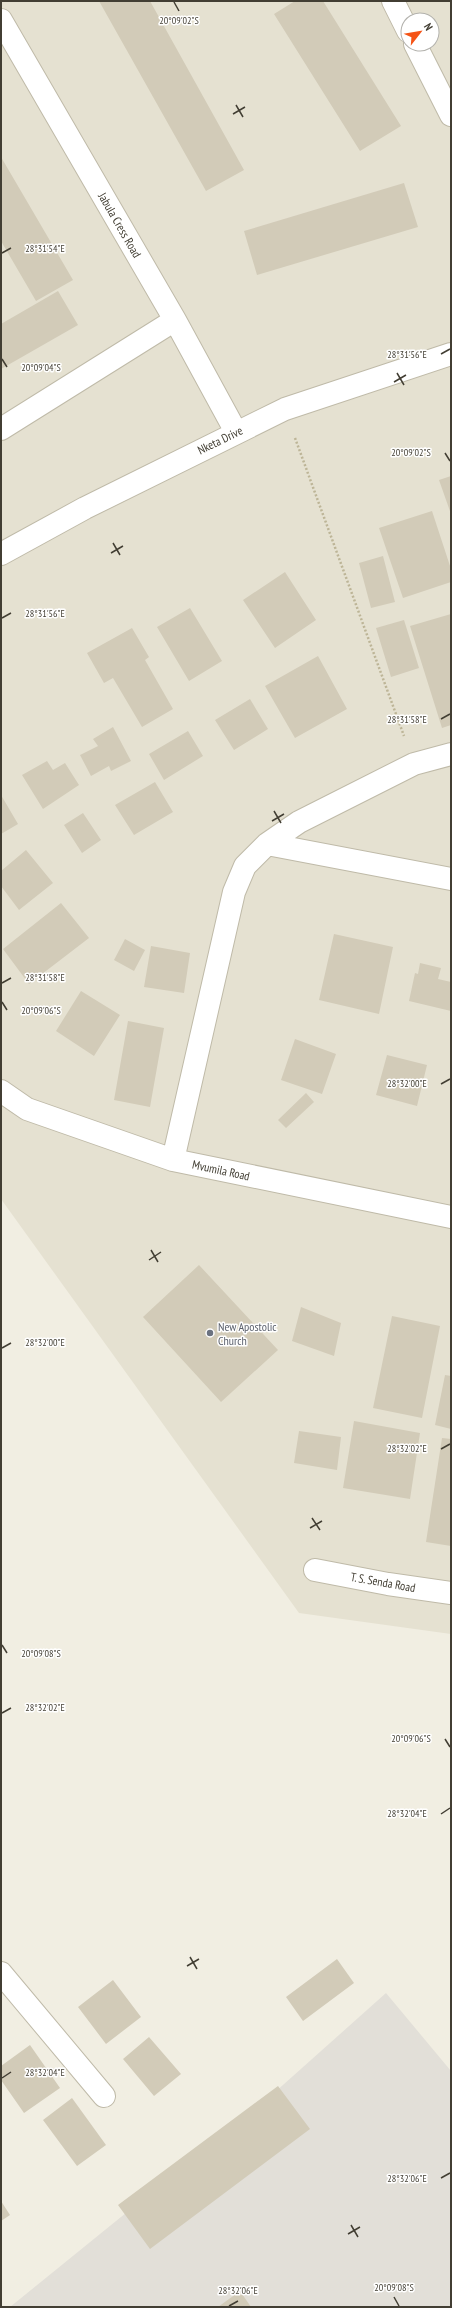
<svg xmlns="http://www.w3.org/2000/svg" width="452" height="2308" font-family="'PT Sans Narrow',sans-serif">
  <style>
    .residential { fill: #e5e1d1; fill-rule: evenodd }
    .industrial { fill: #e2dfd8 }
    .building { fill: #d2cbb8 }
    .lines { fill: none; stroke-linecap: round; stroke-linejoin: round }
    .minor-casing { stroke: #bfbaa8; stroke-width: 24 }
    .path { stroke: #bdb597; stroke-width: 2.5; stroke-dasharray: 2 2; stroke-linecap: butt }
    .minor { stroke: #fff; stroke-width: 22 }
    .ticks { fill: none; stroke: #423e33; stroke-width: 1.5 }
    .worship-dot { fill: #6b7280; stroke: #fff; stroke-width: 1.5 }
    .labels { text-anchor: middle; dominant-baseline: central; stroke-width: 3; stroke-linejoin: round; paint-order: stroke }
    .street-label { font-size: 12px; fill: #423e33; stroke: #fff }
    .worship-label { font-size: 12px; fill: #5b616d; stroke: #fff; text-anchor: start }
    .ticks-label { font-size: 10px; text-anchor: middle; fill: #423e33; stroke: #fff; stroke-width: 3; stroke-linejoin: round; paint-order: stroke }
  </style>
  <rect width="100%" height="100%" fill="#f1eee2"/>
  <path class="residential" d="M1 1H451V1634L299 1613 1 1199ZM408 20H432V44H408Z"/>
  <path class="industrial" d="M386 1993 451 2071V2307H10L274 2093Z"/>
  <path class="building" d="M99 1H150L244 170 206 191Z
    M295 1H323L401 126 360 151 274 14Z
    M1 157 73 280 36 301 1 241Z
    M404 183 418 227 257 275 244 231Z
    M58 291 78 325 1 369V324Z
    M451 476V514L439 480Z
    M432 511 451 569V582L403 598 379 528Z
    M383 556 395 602 371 608 359 563Z
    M285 572 316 620 275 648 243 600Z
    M190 608 222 661 189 681 157 627Z
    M451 614V725L442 728 410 626Z
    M404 620 419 668 391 677 376 628Z
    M132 628 149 657 145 660 173 709 142 727 113 678 104 683 87 653Z
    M318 656 347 709 295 738 265 686Z
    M250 699 268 729 234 750 215 720Z
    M113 727 131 761 111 771 109 766 91 776 80 755 98 746 93 739Z
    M188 731 203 756 164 780 149 754Z
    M47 761 53 770 65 763 79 785 43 809 22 775Z
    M155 782 173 812 134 835 115 805Z
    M1 795 18 824 1 834Z
    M83 813 101 840 82 853 64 825Z
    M26 850 53 883 19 910 1 886V871Z
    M61 903 89 938 29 984 3 949Z
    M334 934 393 947 379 1014 319 1000Z
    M125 939 145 950 134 971 114 960Z
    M151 946 190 953 184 993 144 987Z
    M420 963 441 968 438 979 451 982V1011L409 1001 415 973 418 974Z
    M81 991 120 1015 94 1056 56 1031Z
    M128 1021 164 1028 150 1107 114 1100Z
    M295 1039 336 1054 322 1094 281 1080Z
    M387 1055 427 1065 417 1106 376 1095Z
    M306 1093 314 1102 286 1128 278 1120Z
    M199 1265 278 1350 221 1402 143 1317Z
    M301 1307 341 1323 334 1356 292 1341Z
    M392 1316 440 1326 422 1418 373 1408Z
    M445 1375 451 1376V1429L435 1425Z
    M354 1421 420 1433 410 1499 343 1488Z
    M299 1431 341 1437 337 1470 294 1463Z
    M442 1438 451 1439V1546L426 1542Z
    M337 1959 354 1983 303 2021 286 1997Z
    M113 1980 141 2017 106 2044 78 2007Z
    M149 2037 181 2074 154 2096 123 2059Z
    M30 2045 60 2088 24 2113 1 2080V2066Z
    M278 2086 310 2129 150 2249 118 2205Z
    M72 2098 106 2145 77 2166 43 2120Z
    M1 2201 10 2215 1 2221Z
    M240 2291 251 2307H218Z"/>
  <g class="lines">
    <g class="minor-casing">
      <path id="minor" d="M393 1 408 31
        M1 20 175 320 236 432
        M415 44 451 115
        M1 429 175 320
        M1 554 85 508 285 409 451 354
        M267 844 451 879
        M1 1091 27 1109 173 1160 451 1217
        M173 1160 234 892 245 866 267 844 299 822 414 764 451 754
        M315 1570 388 1584 451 1593
        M1 1973 104 2096"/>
    </g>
    <path class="path" d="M295 438 404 736"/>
    <use href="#minor" class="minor"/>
  </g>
  <path class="ticks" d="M174 2 179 11M236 105 243 117M233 114 245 107M2 253 11 248M441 354 450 349M2 359 7 367M397 373 404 385M394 382 406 375M445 453 450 461M113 543 120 555M111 553 123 546M2 618 11 613M441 719 450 714M274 811 281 823M272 821 284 814M2 983 11 978M2 1002 7 1010M441 1084 450 1079M151 1250 158 1262M149 1260 161 1252M2 1348 11 1343M441 1449 450 1444M312 1518 320 1530M310 1528 322 1521M2 1645 7 1653M2 1713 11 1708M445 1739 450 1747M441 1814 450 1808M190 1957 197 1969M187 1966 199 1959M2 2078 11 2072M441 2178 450 2173M351 2225 358 2237M348 2234 360 2227M394 2297 399 2306M229 2306 238 2301"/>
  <circle class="worship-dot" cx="210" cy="1333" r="4"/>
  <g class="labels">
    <g class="street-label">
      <text transform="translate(120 225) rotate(60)">Jabula Cress Road</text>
      <text transform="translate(220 440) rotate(-26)">Nketa Drive</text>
      <text transform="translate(221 1170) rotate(12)">Mvumila Road</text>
      <text transform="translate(383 1582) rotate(10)">T. S. Senda Road</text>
    </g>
    <g class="worship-label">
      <text x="218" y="1326">New Apostolic<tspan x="218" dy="14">Church</tspan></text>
    </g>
  </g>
  <g class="ticks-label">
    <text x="179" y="24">20°09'02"S</text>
    <text x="45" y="252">28°31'54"E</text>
    <text x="407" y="358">28°31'56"E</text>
    <text x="41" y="371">20°09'04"S</text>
    <text x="411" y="456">20°09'02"S</text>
    <text x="45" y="617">28°31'56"E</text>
    <text x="407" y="723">28°31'58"E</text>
    <text x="45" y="981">28°31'58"E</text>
    <text x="41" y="1014">20°09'06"S</text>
    <text x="407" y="1087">28°32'00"E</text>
    <text x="45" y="1346">28°32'00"E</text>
    <text x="407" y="1452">28°32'02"E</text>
    <text x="41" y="1657">20°09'08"S</text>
    <text x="45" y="1711">28°32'02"E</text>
    <text x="411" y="1742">20°09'06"S</text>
    <text x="407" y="1817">28°32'04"E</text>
    <text x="45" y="2076">28°32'04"E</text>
    <text x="407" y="2182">28°32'06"E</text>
    <text x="394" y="2291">20°09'08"S</text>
    <text x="238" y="2294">28°32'06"E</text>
  </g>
  <rect width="452" height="2308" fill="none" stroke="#423e33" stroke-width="4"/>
  <g transform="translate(420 32) rotate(59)"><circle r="19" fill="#ffffff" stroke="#b3b2ad"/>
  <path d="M0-3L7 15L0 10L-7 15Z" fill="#f55416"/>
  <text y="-6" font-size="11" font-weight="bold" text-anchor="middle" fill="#423e33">N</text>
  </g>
</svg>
